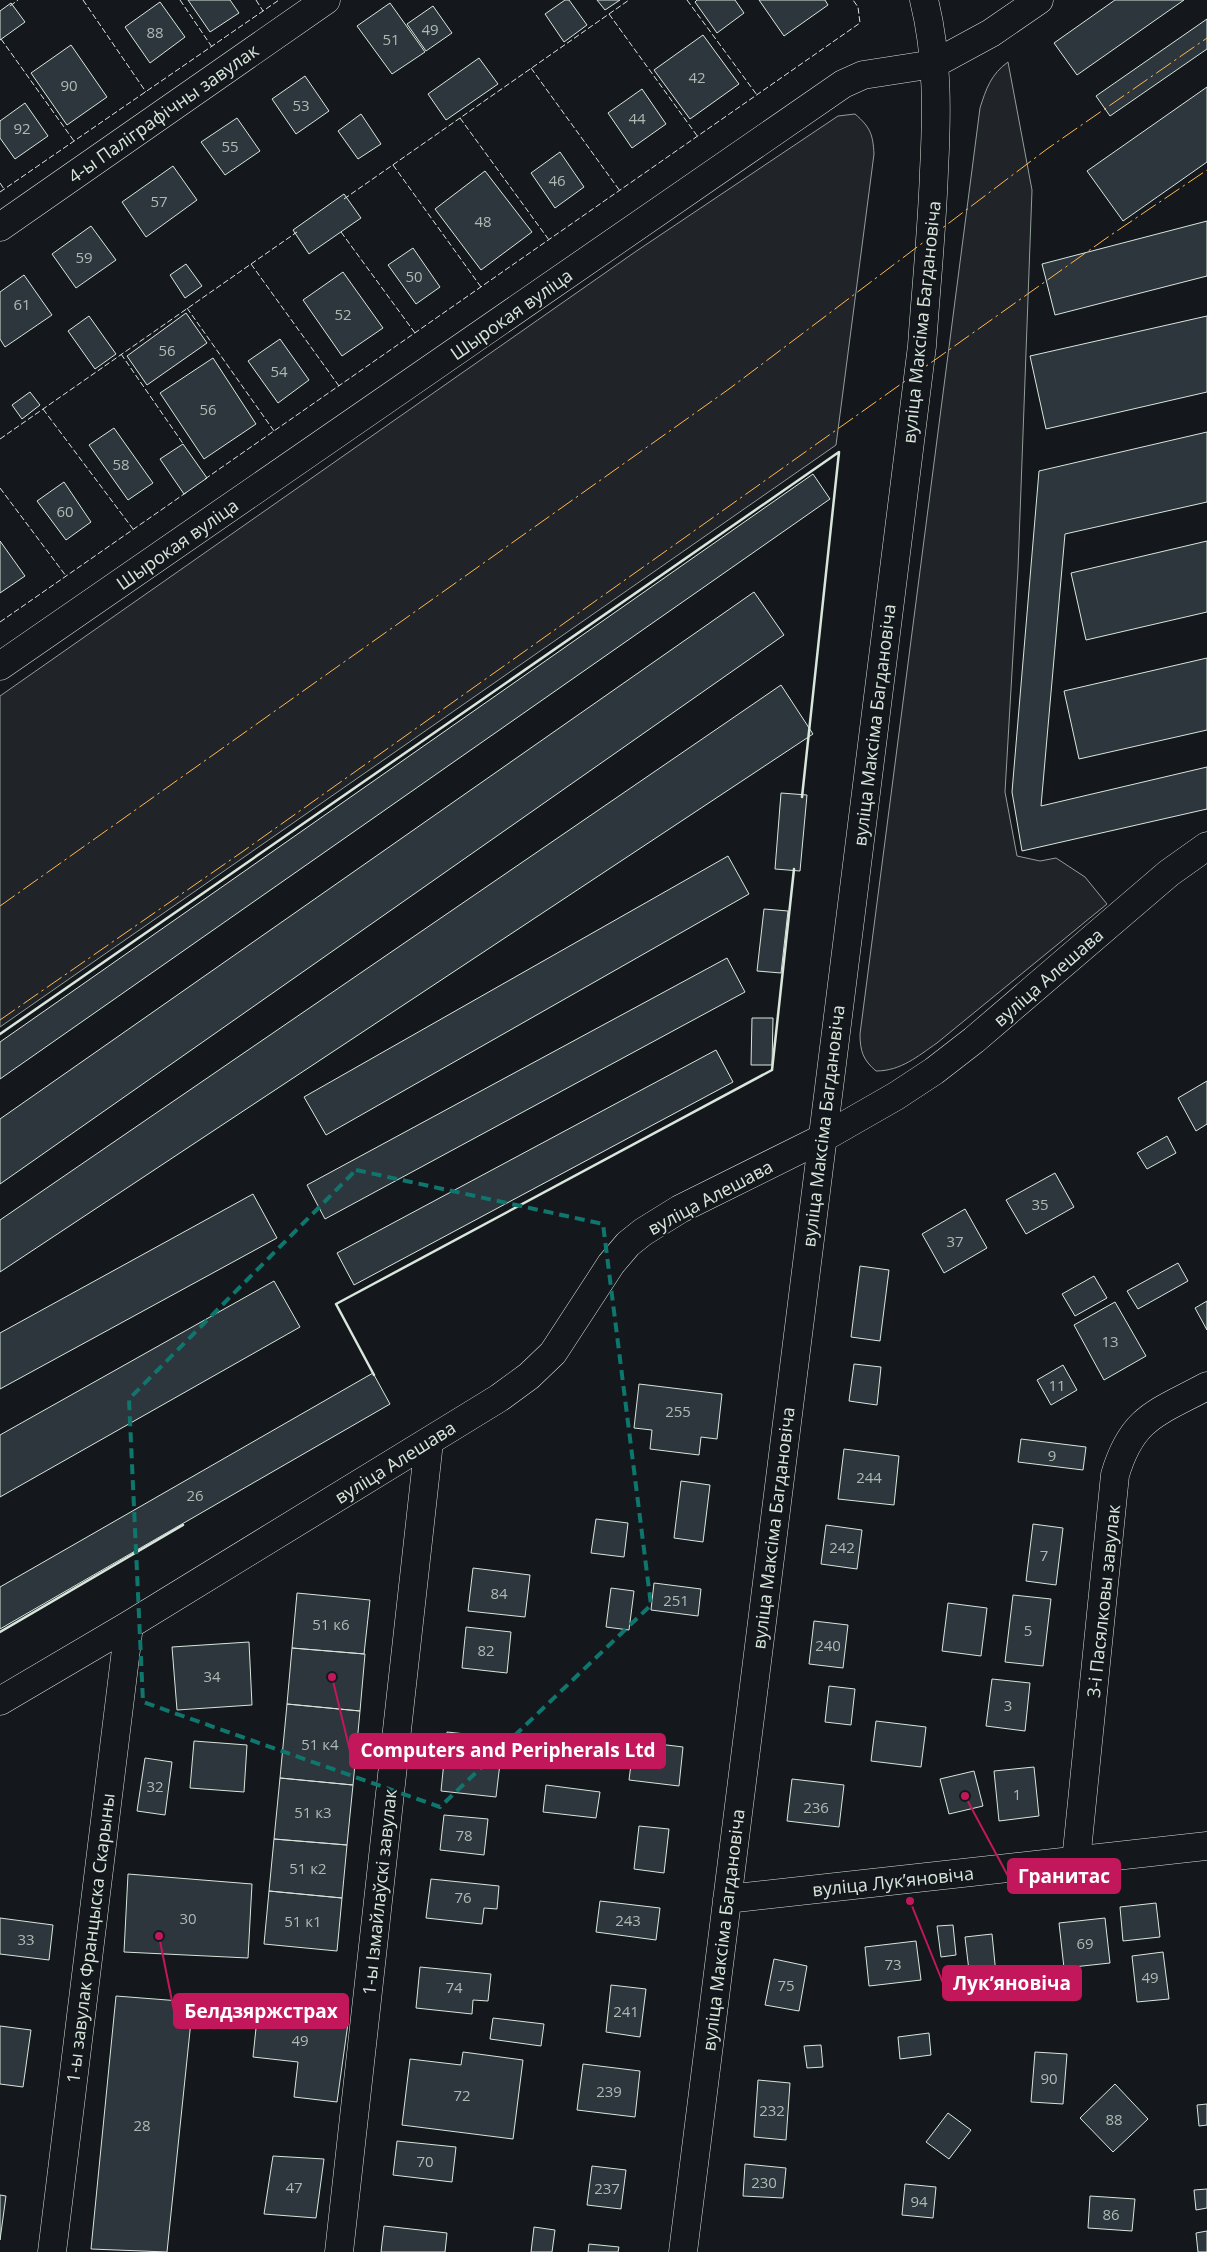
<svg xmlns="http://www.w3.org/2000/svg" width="1207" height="2252" font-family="'Open Sans',sans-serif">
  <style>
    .green { fill: #202428; stroke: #939e99 }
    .building { fill: #2c363c; stroke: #d8e6dc }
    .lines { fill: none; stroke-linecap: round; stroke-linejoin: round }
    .minor-casing { stroke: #d8e6dc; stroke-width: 29 }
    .secondary-casing { stroke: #d8e6dc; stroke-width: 29 }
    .minor { stroke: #14181c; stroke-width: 28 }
    .secondary { stroke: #14181c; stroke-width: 28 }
    .fence { stroke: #d8e6dc; stroke-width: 1; stroke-dasharray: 6 2.5; stroke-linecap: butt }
    .wall { stroke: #d8e6dc; stroke-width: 2.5 }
    .power { stroke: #ffb74d; stroke-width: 1; stroke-dasharray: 18 4 2.5 4; stroke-linecap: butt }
    .marked { fill: none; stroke: #0f766e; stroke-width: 4; stroke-dasharray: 10 6; stroke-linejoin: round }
    .labels { text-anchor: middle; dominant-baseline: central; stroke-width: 4; stroke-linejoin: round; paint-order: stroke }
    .number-label { font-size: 15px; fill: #adbab4 }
    .street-label { font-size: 18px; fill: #d8e6dc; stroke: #14181c }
    .leader { fill: none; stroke: #c2185b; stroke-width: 2 }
    .callout-dot { fill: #c2185b; stroke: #14181c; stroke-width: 2 }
    .callout { fill: #c2185b; stroke: #c2185b; stroke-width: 2 }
    .callout-label { font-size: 19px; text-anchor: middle; font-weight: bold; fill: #fff }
  </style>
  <rect width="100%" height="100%" fill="#14181c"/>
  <path class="green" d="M1008 62 1032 190 1018 569 1005 792 1017 856 1040 861 1056 858 1085 877 1107 904 937 1043C918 1056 901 1071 876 1071 863 1060 860 1051 860 1034L980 108C986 89 991 74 1008 62Z
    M855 114C870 127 873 134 874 154L836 445 0 1027V696L635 252 838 116Z"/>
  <path class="building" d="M188 0H230L239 13 210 32Z
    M565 0H569L587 25 564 42 545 14Z
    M597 0H620L605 10Z
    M697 0H735L744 13 717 33 695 2Z
    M759 0H825L828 5 784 36Z
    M1115 0H1184L1077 75 1054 43Z
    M160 2 185 37 150 63 125 27Z
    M11 3 25 22 0 40V11Z
    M390 3 425 52 392 74 357 26Z
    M433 6 452 33 426 51 407 24Z
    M1207 19V49L1110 116 1096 96Z
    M703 35 739 84 690 119 654 70Z
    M71 45 107 97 67 125 31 73Z
    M479 58 498 84 446 120 428 94Z
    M305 76 329 111 296 134 272 99Z
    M1207 87V162L1123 221 1087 171Z
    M642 89 666 124 632 148 608 113Z
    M25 103 48 136 15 159 0 138V121Z
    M361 114 381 144 358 159 338 131Z
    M237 118 260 151 225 175 201 142Z
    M560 152 584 187 555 208 531 173Z
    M173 166 197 200 146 237 122 202Z
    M485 171 532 232 481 270 435 209Z
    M344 194 361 218 309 254 293 230Z
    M1207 221V276L1055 315 1042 264Z
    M91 226 116 260 76 288 52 254Z
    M413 248 440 287 416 304 388 265Z
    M186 264 202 286 185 298 170 275Z
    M343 272 383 328 342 356 303 300Z
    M24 275 52 315 5 347 0 339V292Z
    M186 313 207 343 147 385 127 356Z
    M89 316 116 354 95 369 68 331Z
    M1207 316V392L1046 429 1030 356Z
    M280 339 309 380 278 403 248 361Z
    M213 358 256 424 204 459 160 393Z
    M30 392 40 405 22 419 12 405Z
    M114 428 153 483 128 500 89 445Z
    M1207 432V502L1065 534 1041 806 1207 767V809L1022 851 1012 792 1039 471Z
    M183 444 207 478 184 494 160 459Z
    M813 474 830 499 0 1079V1042Z
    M64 482 91 522 66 540 37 501Z
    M0 541 25 576 0 593Z
    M1207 541V612L1086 640 1071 573Z
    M754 592 784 635 0 1184V1119Z
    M1207 658V730L1079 759 1064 691Z
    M781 685 813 734 0 1272V1220Z
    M781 793 807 795 800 871 775 869Z
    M728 856 749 894 326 1135 304 1097Z
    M764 909 788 911 781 973 757 971Z
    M727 958 745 992 325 1219 307 1185Z
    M752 1018H773L772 1065H751Z
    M716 1050 733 1082 354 1285 337 1253Z
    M1207 1081V1124L1196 1131 1178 1098Z
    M1167 1136 1176 1153 1147 1169 1137 1153Z
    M1055 1173 1074 1207 1026 1234 1006 1200Z
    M253 1194 277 1238 0 1389V1333Z
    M965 1209 987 1248 944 1273 922 1234Z
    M1178 1263 1188 1281 1138 1309 1127 1291Z
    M860 1266 889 1270 880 1341 851 1337Z
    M1094 1276 1107 1298 1075 1316 1062 1294Z
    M274 1281 300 1327 0 1497V1435Z
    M1207 1301V1330L1195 1308Z
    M1115 1302 1146 1356 1104 1380 1074 1325Z
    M854 1364 881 1367 877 1405 849 1401Z
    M1063 1365 1077 1390 1051 1405 1037 1380Z
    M373 1373 390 1404 0 1629V1587Z
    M639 1384 722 1394 717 1439 701 1437 699 1455 650 1449 652 1430 634 1428Z
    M1021 1439 1086 1447 1083 1470 1018 1462Z
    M844 1449 899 1456 894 1505 838 1499Z
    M681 1481 710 1485 703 1542 674 1538Z
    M596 1519 628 1523 624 1557 591 1553Z
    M1033 1524 1063 1528 1056 1585 1026 1581Z
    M826 1525 862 1530 857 1569 821 1564Z
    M473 1568 530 1575 525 1617 468 1611Z
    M654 1583 701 1589 698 1616 651 1610Z
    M611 1588 634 1591 629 1630 606 1627Z
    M297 1593 370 1600 364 1654 292 1648Z
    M1013 1595 1051 1599 1043 1666 1005 1662Z
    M948 1603 987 1608 981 1656 942 1651Z
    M814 1621 848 1625 843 1668 809 1664Z
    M466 1627 511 1632 507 1673 462 1668Z
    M249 1642 252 1705 177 1710 172 1647Z
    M292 1648 365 1654 360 1711 287 1704Z
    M992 1679 1030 1683 1025 1731 986 1726Z
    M829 1686 855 1689 851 1725 825 1722Z
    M287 1704 360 1711 353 1785 280 1778Z
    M876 1721 926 1727 921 1767 871 1761Z
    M447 1732 503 1738 496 1797 441 1791Z
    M194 1741 247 1745 244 1792 190 1788Z
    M634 1741 683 1747 679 1786 629 1780Z
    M145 1758 172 1762 165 1815 137 1811Z
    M1034 1767 1039 1816 999 1821 994 1771Z
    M974 1771 983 1806 949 1814 940 1779Z
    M280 1778 353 1785 347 1845 274 1839Z
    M792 1779 844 1785 839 1827 787 1821Z
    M546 1785 600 1792 596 1818 543 1812Z
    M444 1815 488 1819 484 1855 440 1850Z
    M639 1826 669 1829 664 1873 634 1869Z
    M274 1839 347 1845 342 1898 269 1891Z
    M128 1874 252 1884 248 1958 124 1952Z
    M431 1879 499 1886 497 1909 484 1908 482 1924 426 1918Z
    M269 1891 342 1898 337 1951 264 1944Z
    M600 1901 660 1908 656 1940 596 1932Z
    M1156 1903 1160 1937 1123 1941 1120 1907Z
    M0 1918 53 1925 49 1960 0 1954Z
    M1105 1918 1110 1963 1064 1968 1059 1923Z
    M953 1925 956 1955 941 1957 937 1926Z
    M992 1934 998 1994 972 1996 965 1937Z
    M916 1941 921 1980 869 1986 865 1947Z
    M1163 1952 1169 1999 1137 2002 1132 1956Z
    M774 1959 807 1966 799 2011 765 2005Z
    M420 1967 491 1974 488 2001 473 2000 472 2014 416 2008Z
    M611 1985 646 1989 640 2037 606 2032Z
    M116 1996 193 2002 167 2252 91 2249Z
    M258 2009 348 2023 337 2102 294 2097 298 2062 253 2057Z
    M493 2018 544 2024 541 2046 490 2039Z
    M0 2026 31 2030 23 2087 0 2084Z
    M929 2033 931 2055 900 2059 898 2037Z
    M821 2045 823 2067 807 2068 804 2046Z
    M463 2052 523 2060 513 2139 402 2125 410 2059 461 2065Z
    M1035 2052 1067 2054 1063 2104 1031 2102Z
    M583 2064 640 2071 635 2117 577 2110Z
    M758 2080 790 2083 786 2140 754 2137Z
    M1115 2084 1148 2119 1113 2152 1080 2118Z
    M1207 2104V2125L1199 2126 1197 2105Z
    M948 2113 971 2130 949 2159 926 2142Z
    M397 2141 456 2147 452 2182 393 2175Z
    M273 2156 324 2159 316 2218 264 2214Z
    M745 2164 786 2168 783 2198 743 2196Z
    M592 2166 626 2170 621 2209 587 2205Z
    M905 2184 936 2187 933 2218 902 2215Z
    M1207 2189V2208L1196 2210 1194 2190Z
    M0 2195 6 2196 0 2240Z
    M1090 2196 1135 2199 1132 2231 1088 2228Z
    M384 2226 447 2233 445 2252H381Z
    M534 2227 555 2230 552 2252H531Z
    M1207 2231V2252H1198L1196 2233Z
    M589 2244 619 2247 618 2252H588Z"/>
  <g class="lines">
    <g class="minor-casing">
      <path id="minor" d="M0 227 326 0
        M0 666 843 84 863 75 934 64
        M0 1701 129 1625 499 1398 529 1376 553 1353 611 1264 628 1244 643 1232 680 1209 821 1139 896 1096 934 1071 974 1040 1169 873 1207 846
        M1076 1861 1115 1475C1132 1417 1157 1413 1207 1386
        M52 2252 129 1625
        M339 2252 429 1442"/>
    </g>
    <g class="secondary-casing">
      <path id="secondary" d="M934 64 991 33 1039 0
        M727 1899 1207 1846
        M683 2252 922 346C926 288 932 230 934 171 937 114 938 56 924 0"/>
    </g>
    <use href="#minor" class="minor"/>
    <use href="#secondary" class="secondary"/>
    <path class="fence" d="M83 0 146 92
      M180 0 212 47
      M256 0 263 11
      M687 0 757 95
      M10 6 18 0
      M609 14 698 137
      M1 39 74 141
      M531 68 620 191
      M460 118 549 240
      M393 165 481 287
      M0 183 4 189
      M0 192 279 0
      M344 199 629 0
      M341 232 415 333
      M251 264 339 386
      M187 308 274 431
      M121 354 184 445
      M43 409 133 529
      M0 439 297 232
      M205 479 860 23 858 7 853 0
      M0 488 66 576
      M0 622 187 492"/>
    <path class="wall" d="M0 1034 839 452 802 797
      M374 1375 336 1304 772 1070 794 869
      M0 1632 183 1525"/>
    <path class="power" d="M0 906 729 389 1047 149 1207 38
      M0 1020 242 852 1108 237 1207 170"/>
  </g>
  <path class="marked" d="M356 1170 603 1224 651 1605 440 1807 143 1702 129 1399Z"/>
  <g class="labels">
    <g class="number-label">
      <text x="430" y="29">49</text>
      <text x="155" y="32">88</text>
      <text x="391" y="39">51</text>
      <text x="697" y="77">42</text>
      <text x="69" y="85">90</text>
      <text x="301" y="105">53</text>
      <text x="637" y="118">44</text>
      <text x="22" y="128">92</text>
      <text x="230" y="146">55</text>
      <text x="557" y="180">46</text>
      <text x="159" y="201">57</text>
      <text x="483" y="221">48</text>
      <text x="84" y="257">59</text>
      <text x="414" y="276">50</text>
      <text x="22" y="304">61</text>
      <text x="343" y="314">52</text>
      <text x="167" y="350">56</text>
      <text x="279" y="371">54</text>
      <text x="208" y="409">56</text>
      <text x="121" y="464">58</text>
      <text x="65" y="511">60</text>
      <text x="1040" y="1204">35</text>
      <text x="955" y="1241">37</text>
      <text x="1110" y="1341">13</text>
      <text x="1057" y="1385">11</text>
      <text x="678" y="1411">255</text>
      <text x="1052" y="1455">9</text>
      <text x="869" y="1477">244</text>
      <text x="195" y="1495">26</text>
      <text x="842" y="1547">242</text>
      <text x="1044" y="1555">7</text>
      <text x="499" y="1593">84</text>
      <text x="676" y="1600">251</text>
      <text x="331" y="1624">51 к6</text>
      <text x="1028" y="1630">5</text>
      <text x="828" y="1645">240</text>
      <text x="486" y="1650">82</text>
      <text x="212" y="1676">34</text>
      <text x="1008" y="1705">3</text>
      <text x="320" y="1744">51 к4</text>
      <text x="155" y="1786">32</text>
      <text x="1017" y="1794">1</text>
      <text x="816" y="1807">236</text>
      <text x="313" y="1812">51 к3</text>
      <text x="464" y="1835">78</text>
      <text x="308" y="1868">51 к2</text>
      <text x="463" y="1897">76</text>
      <text x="188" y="1918">30</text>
      <text x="628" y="1920">243</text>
      <text x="303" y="1921">51 к1</text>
      <text x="26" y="1939">33</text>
      <text x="1085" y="1943">69</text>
      <text x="893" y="1964">73</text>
      <text x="1150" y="1977">49</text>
      <text x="786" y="1985">75</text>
      <text x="454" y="1987">74</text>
      <text x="626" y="2011">241</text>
      <text x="300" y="2040">49</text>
      <text x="1049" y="2078">90</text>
      <text x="609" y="2091">239</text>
      <text x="462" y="2095">72</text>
      <text x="772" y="2110">232</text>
      <text x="1114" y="2119">88</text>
      <text x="142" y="2125">28</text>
      <text x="425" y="2161">70</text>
      <text x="764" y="2182">230</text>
      <text x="294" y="2187">47</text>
      <text x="607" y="2188">237</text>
      <text x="919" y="2201">94</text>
      <text x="1111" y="2214">86</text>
    </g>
    <g class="street-label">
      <text transform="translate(163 113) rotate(-35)">4-ы Паліграфічны завулак</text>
      <text transform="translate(511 314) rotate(-35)">Шырокая вуліца</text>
      <text transform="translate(921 322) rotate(-84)">вуліца Максіма Багдановіча</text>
      <text transform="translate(177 544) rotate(-35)">Шырокая вуліца</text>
      <text transform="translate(874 725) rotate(-83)">вуліца Максіма Багдановіча</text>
      <text transform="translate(1048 977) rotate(-41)">вуліца Алешава</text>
      <text transform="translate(823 1126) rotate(-83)">вуліца Максіма Багдановіча</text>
      <text transform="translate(710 1197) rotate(-28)">вуліца Алешава</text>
      <text transform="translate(395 1462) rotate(-32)">вуліца Алешава</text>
      <text transform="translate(773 1528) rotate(-83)">вуліца Максіма Багдановіча</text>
      <text transform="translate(1103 1601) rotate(-84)">3-і Пасялковы завулак</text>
      <text transform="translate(893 1881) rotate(-6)">вуліца Лукʼяновіча</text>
      <text transform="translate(379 1892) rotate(-84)">1-ы Ізмайлаўскі завулак</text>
      <text transform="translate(723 1930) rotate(-83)">вуліца Максіма Багдановіча</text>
      <text transform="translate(90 1938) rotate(-83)">1-ы завулак Францыска Скарыны</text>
    </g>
  </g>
  <path class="leader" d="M332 1677L350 1751M965 1796L1008 1876M910 1901L943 1983M159 1936L174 2011"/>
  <g class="callout-dot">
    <circle cx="332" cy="1677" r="5"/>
    <circle cx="965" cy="1796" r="5"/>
    <circle cx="910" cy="1901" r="5"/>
    <circle cx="159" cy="1936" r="5"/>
  </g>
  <g class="callout">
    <rect x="350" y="1734" width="315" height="34" rx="5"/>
    <rect x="1008" y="1859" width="112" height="34" rx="5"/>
    <rect x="943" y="1966" width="138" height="34" rx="5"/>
    <rect x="174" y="1994" width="174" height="34" rx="5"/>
  </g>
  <g class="callout-label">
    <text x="508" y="1757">Computers and Peripherals Ltd</text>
    <text x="1064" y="1883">Гранитас</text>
    <text x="1012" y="1990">Лукʼяновіча</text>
    <text x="261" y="2018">Белдзяржстрах</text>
  </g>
</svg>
